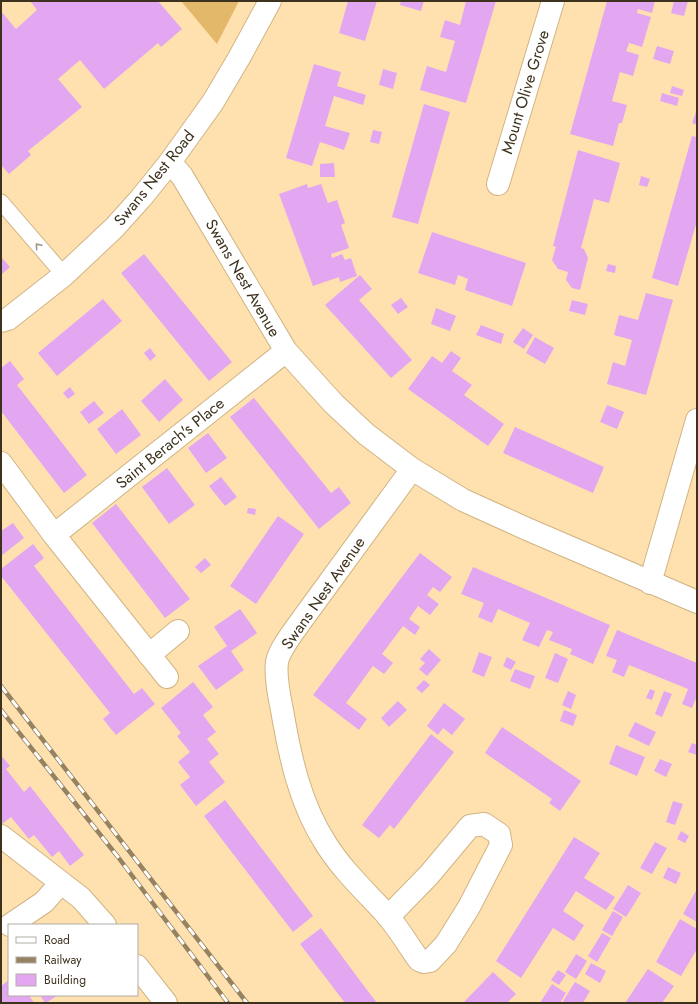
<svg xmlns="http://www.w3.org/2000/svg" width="698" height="1004" font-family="Jost,sans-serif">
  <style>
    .green { fill: #e3b86b }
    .building { fill: #e3a6f0 }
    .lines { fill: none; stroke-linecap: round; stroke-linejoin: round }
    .lane-casing { stroke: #d0b484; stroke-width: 17 }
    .street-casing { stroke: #d0b484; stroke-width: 24 }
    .lane { stroke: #fff; stroke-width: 15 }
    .street { stroke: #fff; stroke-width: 22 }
    .rail-casing { stroke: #958261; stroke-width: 4.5 }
    .rail { stroke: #fff; stroke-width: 3; stroke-dasharray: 9; stroke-linecap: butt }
    .oneway { stroke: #9e988e }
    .labels { text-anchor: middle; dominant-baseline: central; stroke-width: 3; stroke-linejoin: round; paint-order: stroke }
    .street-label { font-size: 16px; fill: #3d321e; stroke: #fff }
  </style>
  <rect width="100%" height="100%" fill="#ffe1b0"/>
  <path class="green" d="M181 1H239L217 44Z"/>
  <path class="building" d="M30 1H158L182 29 161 47 158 43 104 89 80 60 58 79 82 107 28 151 31 155 9 174 1 165V11L16 29 37 10Z
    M348 1H377L365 41 339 33Z
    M401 1H424L421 11 400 5Z
    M466 1H496L466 103 420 90 427 66 446 72 455 41 440 37 445 20 460 25Z
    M607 1H655L652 13 638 9 637 13 651 17 642 47 629 43 627 49 626 51 639 55 633 76 620 72 612 101 627 105 622 123H619L613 146 570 134Z
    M674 1H688L684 16 671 13Z
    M657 46 674 51 670 64 653 59Z
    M314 64 341 72 337 86 366 95 363 105 334 96 325 126 350 133 344 150 320 142 312 166 286 158Z
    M383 69 397 73 393 89 379 85Z
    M672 86 684 90 682 96 670 93Z
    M662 93 679 98 677 106 660 101Z
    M424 104 450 112 418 224 392 217Z
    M697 109V125L692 123Z
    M373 130 382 132 379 144 370 142Z
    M692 136 697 137V221L678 286 652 278Z
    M578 150 620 163 609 203 594 199 581 248 584 249 588 258 580 290 572 288 566 280 568 272 558 269 552 260 556 247 553 246Z
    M334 163 335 177H320V164Z
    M641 176 650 179 647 187 639 185Z
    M307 184 308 188 321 184 328 203 337 200 345 223 341 225 349 248 331 254 332 258 342 254 345 260 351 258 357 276 340 282 339 277 313 286 279 194Z
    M432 232 526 263 512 306 465 290 468 279 458 275 455 285 418 273Z
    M144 254 232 362 209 381 121 273Z
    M1 257 10 267 1 275Z
    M608 264 616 266 615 273 606 271Z
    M360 275 372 289 359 300 412 360 391 378 325 305Z
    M646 293 673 300 646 395 607 384 613 362 625 366 632 340 614 335 619 315 638 320Z
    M401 298 408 307 398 314 391 305Z
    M103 299 122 321 57 376 38 353Z
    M572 300 588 304 585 315 569 311Z
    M436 308 456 316 450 331 431 324Z
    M481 325 504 334 501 344 476 335Z
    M523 328 533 335 524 349 513 342Z
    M535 337 554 348 545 364 526 353Z
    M150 348 156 356 150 361 144 353Z
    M451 351 461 358 452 371 472 385 464 395 504 424 488 446 408 389 432 356 442 363Z
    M10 361 24 379 17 385 87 475 64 493 1 411V368Z
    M165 379 183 400 159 422 141 401Z
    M70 387 75 394 68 399 63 393Z
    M254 398 331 493 339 487 351 503 319 529 230 417Z
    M94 401 104 413 89 424 80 412Z
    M607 405 624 412 617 429 600 422Z
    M122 409 141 435 116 454 97 429Z
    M515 427 604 467 593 493 503 453Z
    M208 433 227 458 206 473 188 448Z
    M167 468 195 505 169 524 142 487Z
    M221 477 237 497 225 506 209 486Z
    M116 504 190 599 165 618 92 523Z
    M248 508 256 509 255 515 247 513Z
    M278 516 304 534 256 604 230 586Z
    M13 523 24 538 1 556V531Z
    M33 544 44 558 34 566 134 694 142 688 155 704 116 735 103 719 110 713 1 576V569Z
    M420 553 452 577 440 592 433 587 427 595 439 604 430 615 418 606 409 619 420 627 415 635 403 626 382 654 393 663 384 674 373 666 346 703 367 719 359 730 313 695Z
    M205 558 211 565 201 573 195 567Z
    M473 567 610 625 593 664 570 654 572 649 549 640 553 632 547 630 539 647 522 640 530 623 498 609 492 623 478 617 484 603 461 594Z
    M240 609 257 633 231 651 244 670 216 690 198 666 227 646 214 627Z
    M617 630 697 663V696L692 708 682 704 688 689 629 665 624 677 612 672 617 660 606 656Z
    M429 649 441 660 427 676 419 669 425 663 420 659Z
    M479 652 492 657 484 677 472 672Z
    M555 653 568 659 558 683 545 678Z
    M507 657 516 662 511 670 503 666Z
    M515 669 535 676 530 689 510 681Z
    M424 680 430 685 422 693 416 688Z
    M193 682 213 707 203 715 216 732 207 739 219 754 209 762 225 782 196 806 180 785 190 777 178 762 190 752 177 736 181 733 161 708Z
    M650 689 655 691 652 700 646 698Z
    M568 691 576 695 571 709 562 705Z
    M664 691 672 694 662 717 655 714Z
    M398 701 407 710 389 727 381 718Z
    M444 703 465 719 452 735 443 728 438 735 427 726Z
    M564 710 577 715 573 726 560 721Z
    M635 722 656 732 649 746 628 736Z
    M502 727 581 781 560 811 549 803 552 799 485 753Z
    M431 734 454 752 394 829 390 825 379 838 362 825Z
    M692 743 697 745V755L688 752Z
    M616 745 645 757 637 776 609 764Z
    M1 755 10 766 6 769 24 792 30 786 84 855 70 866 59 851 52 857 34 835 29 839 11 817 2 824 1 823Z
    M660 759 672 764 666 777 654 771Z
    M225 800 313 916 293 932 204 816Z
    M673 801 683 804 675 825 666 822Z
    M681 831 689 836 685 843 677 839Z
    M574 837 600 853 584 878 615 897 606 910 576 891 563 911 584 925 574 941 553 928 521 978 496 961Z
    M655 842 667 848 652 874 640 868Z
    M668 867 681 873 676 884 663 878Z
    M628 885 641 893 626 917 613 909Z
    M697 889V922L683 914Z
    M613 911 623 917 612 936 602 930Z
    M680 919 697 929V949L681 976 656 962Z
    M321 928 364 986 377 1003H345L300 944Z
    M602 933 611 938 597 962 588 956Z
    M576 954 587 961 576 979 565 972Z
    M591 963 606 971 600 983 585 974Z
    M648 969 674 986 662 1003H625Z
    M558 970 566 975 559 985 551 980Z
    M493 972 516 994 507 1003H463Z
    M9 980V995H29L34 1003H1V986Z
    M575 982 590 991 583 1003H562Z
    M552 984 566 993 560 1003H540Z
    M40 995H58L46 1003H45Z"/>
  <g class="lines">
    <g class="lane-casing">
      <path id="lane" d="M1 202 64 275"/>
    </g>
    <g class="street-casing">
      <path id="street" d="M170 162 182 176 286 351 334 404 366 434 412 469 463 500 527 529 697 602
        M498 184 553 1
        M1 321 8 319 64 275 114 228 141 198 170 162 213 102 239 58 270 1
        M1 463 54 535 167 677
        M54 535 286 351
        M650 583 697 420
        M149 655 178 631
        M1 836 81 898 105 925
        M388 917 429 875 470 826 484 824 499 834 501 845 469 907 446 944 430 961 424 962 419 960C408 945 399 929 387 915 366 892 343 871 326 844 300 804 290 757 282 710 279 696 275 677 277 662 279 650 294 631 301 621L412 469
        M10 925 44 902 61 883
        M137 966 166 1003"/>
    </g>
    <use href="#lane" class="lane"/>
    <use href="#street" class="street"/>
    <g class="rail-casing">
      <path id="rail" d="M1 686 247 1003
        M1 710 118 857 228 1003"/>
    </g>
    <use href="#rail" class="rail"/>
  </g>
  <defs><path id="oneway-chevron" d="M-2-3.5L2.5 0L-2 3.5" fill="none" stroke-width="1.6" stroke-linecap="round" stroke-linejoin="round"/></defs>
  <use class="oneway" href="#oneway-chevron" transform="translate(38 246) rotate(-131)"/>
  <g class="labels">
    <g class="street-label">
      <text transform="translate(525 92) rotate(-73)">Mount Olive Grove</text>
      <text transform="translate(154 178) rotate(-51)">Swans Nest Road</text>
      <text transform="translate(243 278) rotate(60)">Swans Nest Avenue</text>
      <text transform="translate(170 443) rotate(-39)">Saint Berach's Place</text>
      <text transform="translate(323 593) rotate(-55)">Swans Nest Avenue</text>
    </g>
  </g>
  <rect width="698" height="1004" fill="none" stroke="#3d321e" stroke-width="4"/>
  <rect x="8" y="924" width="130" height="72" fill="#ffffff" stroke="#b1ada5"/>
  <rect x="16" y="937" width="20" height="6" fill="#ffffff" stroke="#b1ada5"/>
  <text x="44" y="944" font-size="12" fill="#3d321e">Road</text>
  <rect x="16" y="957" width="20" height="6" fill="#958261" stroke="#b1ada5"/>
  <text x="44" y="964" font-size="12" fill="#3d321e">Railway</text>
  <rect x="16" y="974" width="20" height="12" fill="#e3a6f0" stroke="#b1ada5"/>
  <text x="44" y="984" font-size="12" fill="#3d321e">Building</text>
</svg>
